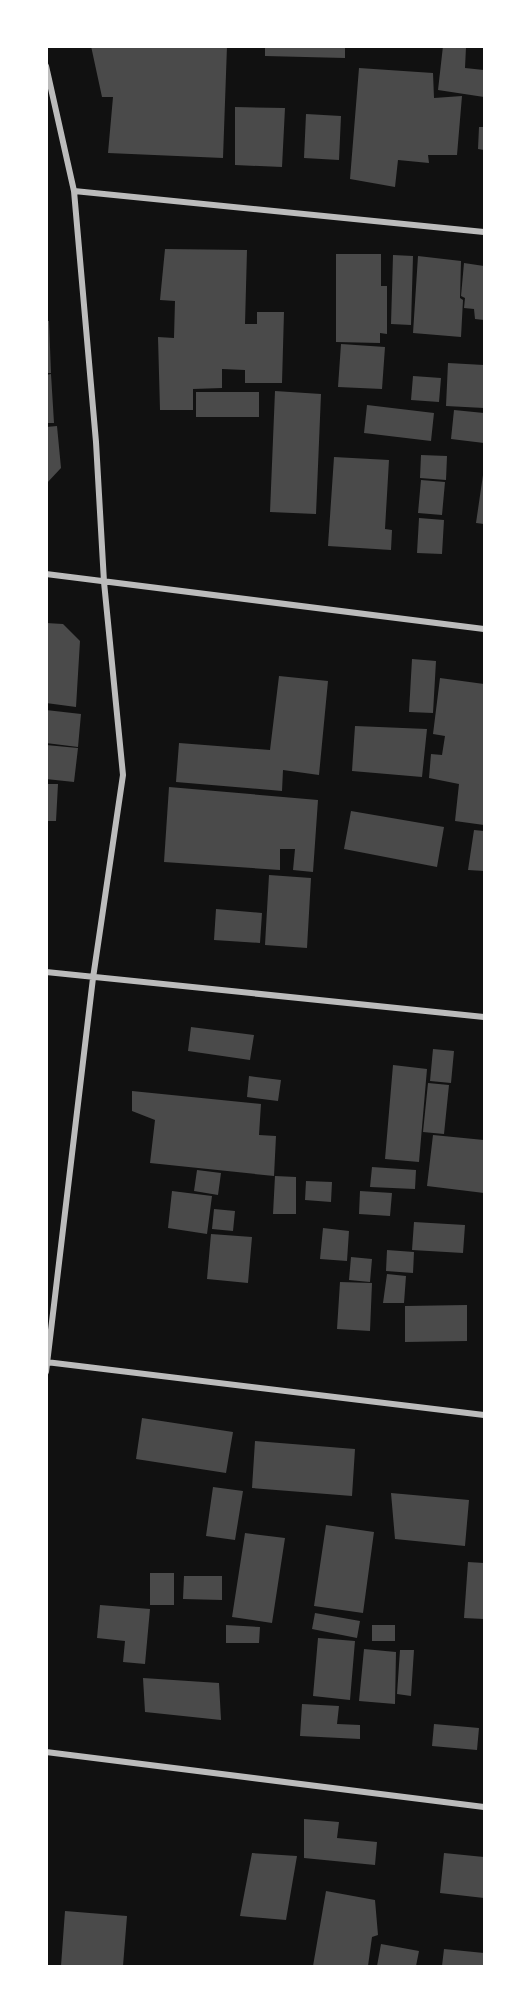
<svg xmlns="http://www.w3.org/2000/svg" width="531" height="2013" font-family="'Golos Text',sans-serif">
  <style>
    .building { fill: #4a4a4a }
    .lines { fill: none; stroke-linecap: round; stroke-linejoin: round }
    .minor { stroke: #bcbcbc; stroke-width: 6 }
  </style>
  <rect width="100%" height="100%" fill="#111"/>
  <path class="building" d="M91 46H227L223 158 108 153 113 97H102Z
    M265 46H345V58L265 56Z
    M443 46 466 47 465 68 484 70V97L438 90Z
    M359 68 433 73 434 98 462 96 457 155H428L429 163 398 160 395 187 350 179Z
    M235 107 285 108 282 167 235 165Z
    M306 114 341 116 339 160 304 158Z
    M479 127H484V150L478 149Z
    M165 249 247 250 245 324H257V312H284L282 383H245V370L222 369V388L193 389V410H160L158 337 174 338 175 301 160 300Z
    M336 254H381V286H387V334L380 333V343L336 342Z
    M393 255 413 256 411 325 391 324Z
    M418 256 461 261 460 298 463 300 461 337 413 333Z
    M464 263 484 266V320L475 319 474 309 464 308 465 298 461 296Z
    M46 321H49L51 373H46Z
    M341 344 385 347 382 389 338 387Z
    M448 363 484 365V408L446 406Z
    M51 374 54 423H46V375Z
    M413 376 441 378 439 402 411 400Z
    M275 391 321 394 316 514 270 512Z
    M196 392H259V417H196Z
    M367 405 434 413 431 441 364 433Z
    M454 410 484 413V443L451 439Z
    M57 426 61 468 46 484V427Z
    M421 455 447 456 446 480 420 478Z
    M334 457 389 460 385 529 392 530 391 550 328 546Z
    M483 475H484V524L476 523Z
    M421 480 445 482 442 515 418 513Z
    M419 518 444 520 442 554 417 553Z
    M46 623 63 624 80 641 76 707 46 703Z
    M412 659 436 661 433 713 409 712Z
    M279 676 328 681 319 775 283 770 282 791 176 782 179 743 270 750Z
    M440 678 484 684V825L455 821 459 784 429 778 431 754 442 755 445 736 433 734Z
    M46 710 81 714 78 747 46 743Z
    M355 726 427 729 422 777 352 771Z
    M46 745 78 748 74 782 46 779Z
    M46 784H58L56 821H46Z
    M169 787 318 800 313 872 293 870 295 849H280V870L164 862Z
    M351 811 444 827 437 867 344 849Z
    M474 830 484 831V871L468 870Z
    M269 875 311 878 307 948 265 945Z
    M216 909 262 913 260 943 214 940Z
    M191 1027 254 1035 250 1060 188 1051Z
    M433 1049 454 1051 451 1083 430 1081Z
    M393 1065 427 1069 419 1162 385 1159Z
    M249 1076 281 1080 278 1101 247 1097Z
    M428 1083 449 1085 444 1134 423 1132Z
    M132 1091 261 1104 259 1135 276 1136 274 1176 150 1163 155 1120 132 1111Z
    M433 1135 484 1140V1193L427 1186Z
    M372 1167 416 1170 415 1189 370 1187Z
    M197 1170 221 1173 218 1195 194 1191Z
    M275 1176 296 1177V1214H273Z
    M306 1181 332 1182 331 1202 305 1200Z
    M172 1191 212 1196 207 1234 168 1228Z
    M360 1191 392 1193 390 1216 359 1214Z
    M214 1209 235 1211 233 1231 212 1229Z
    M414 1222 465 1225 463 1253 412 1250Z
    M323 1228 349 1231 347 1261 320 1259Z
    M211 1234 252 1237 248 1283 207 1279Z
    M387 1250 414 1252 413 1273 386 1271Z
    M351 1257 372 1259 370 1282 349 1280Z
    M387 1274 406 1276 404 1303H383Z
    M340 1282 372 1283 370 1331 337 1329Z
    M467 1305V1341L405 1342V1306Z
    M142 1418 233 1432 226 1473 136 1459Z
    M255 1441 355 1449 352 1496 252 1488Z
    M213 1487 243 1491 235 1540 206 1536Z
    M391 1493 469 1500 465 1546 395 1539Z
    M326 1525 374 1532 363 1613 314 1606Z
    M245 1533 285 1538 272 1623 232 1617Z
    M468 1562 484 1563V1619L464 1618Z
    M150 1573H174V1605H150Z
    M184 1576H222V1600L183 1599Z
    M100 1605 150 1609 145 1664 123 1662 125 1641 97 1638Z
    M315 1613 360 1621 357 1638 312 1629Z
    M226 1625 260 1627 259 1643H226Z
    M372 1625H395V1641H372Z
    M318 1638 355 1641 350 1700 313 1696Z
    M364 1649 396 1652 395 1704 359 1701Z
    M400 1650H414L411 1696 397 1694Z
    M143 1678 219 1683 221 1720 145 1712Z
    M302 1704 339 1706 337 1724 360 1725V1739L300 1736Z
    M434 1724 479 1728 477 1750 432 1746Z
    M304 1819 339 1822 337 1838 377 1842 375 1865 304 1858Z
    M252 1853 297 1856 286 1920 240 1916Z
    M444 1853 484 1857V1898L440 1893Z
    M326 1891 375 1900 378 1935 372 1937 368 1966H313Z
    M65 1911 127 1916 123 1966H61Z
    M381 1944 419 1951 416 1966H377Z
    M444 1949 484 1953V1966H442Z"/>
  <g class="lines">
    <path class="minor" d="M46 66 74 191 96 442 104 582 123 775 93 978 46 1372
      M74 191 484 232
      M46 574 484 629
      M46 972 484 1017
      M46 1362 484 1415
      M46 1752 484 1807"/>
  </g>
  <rect width="531" height="2013" fill="none" stroke="#ffffff" stroke-width="96"/>
</svg>
